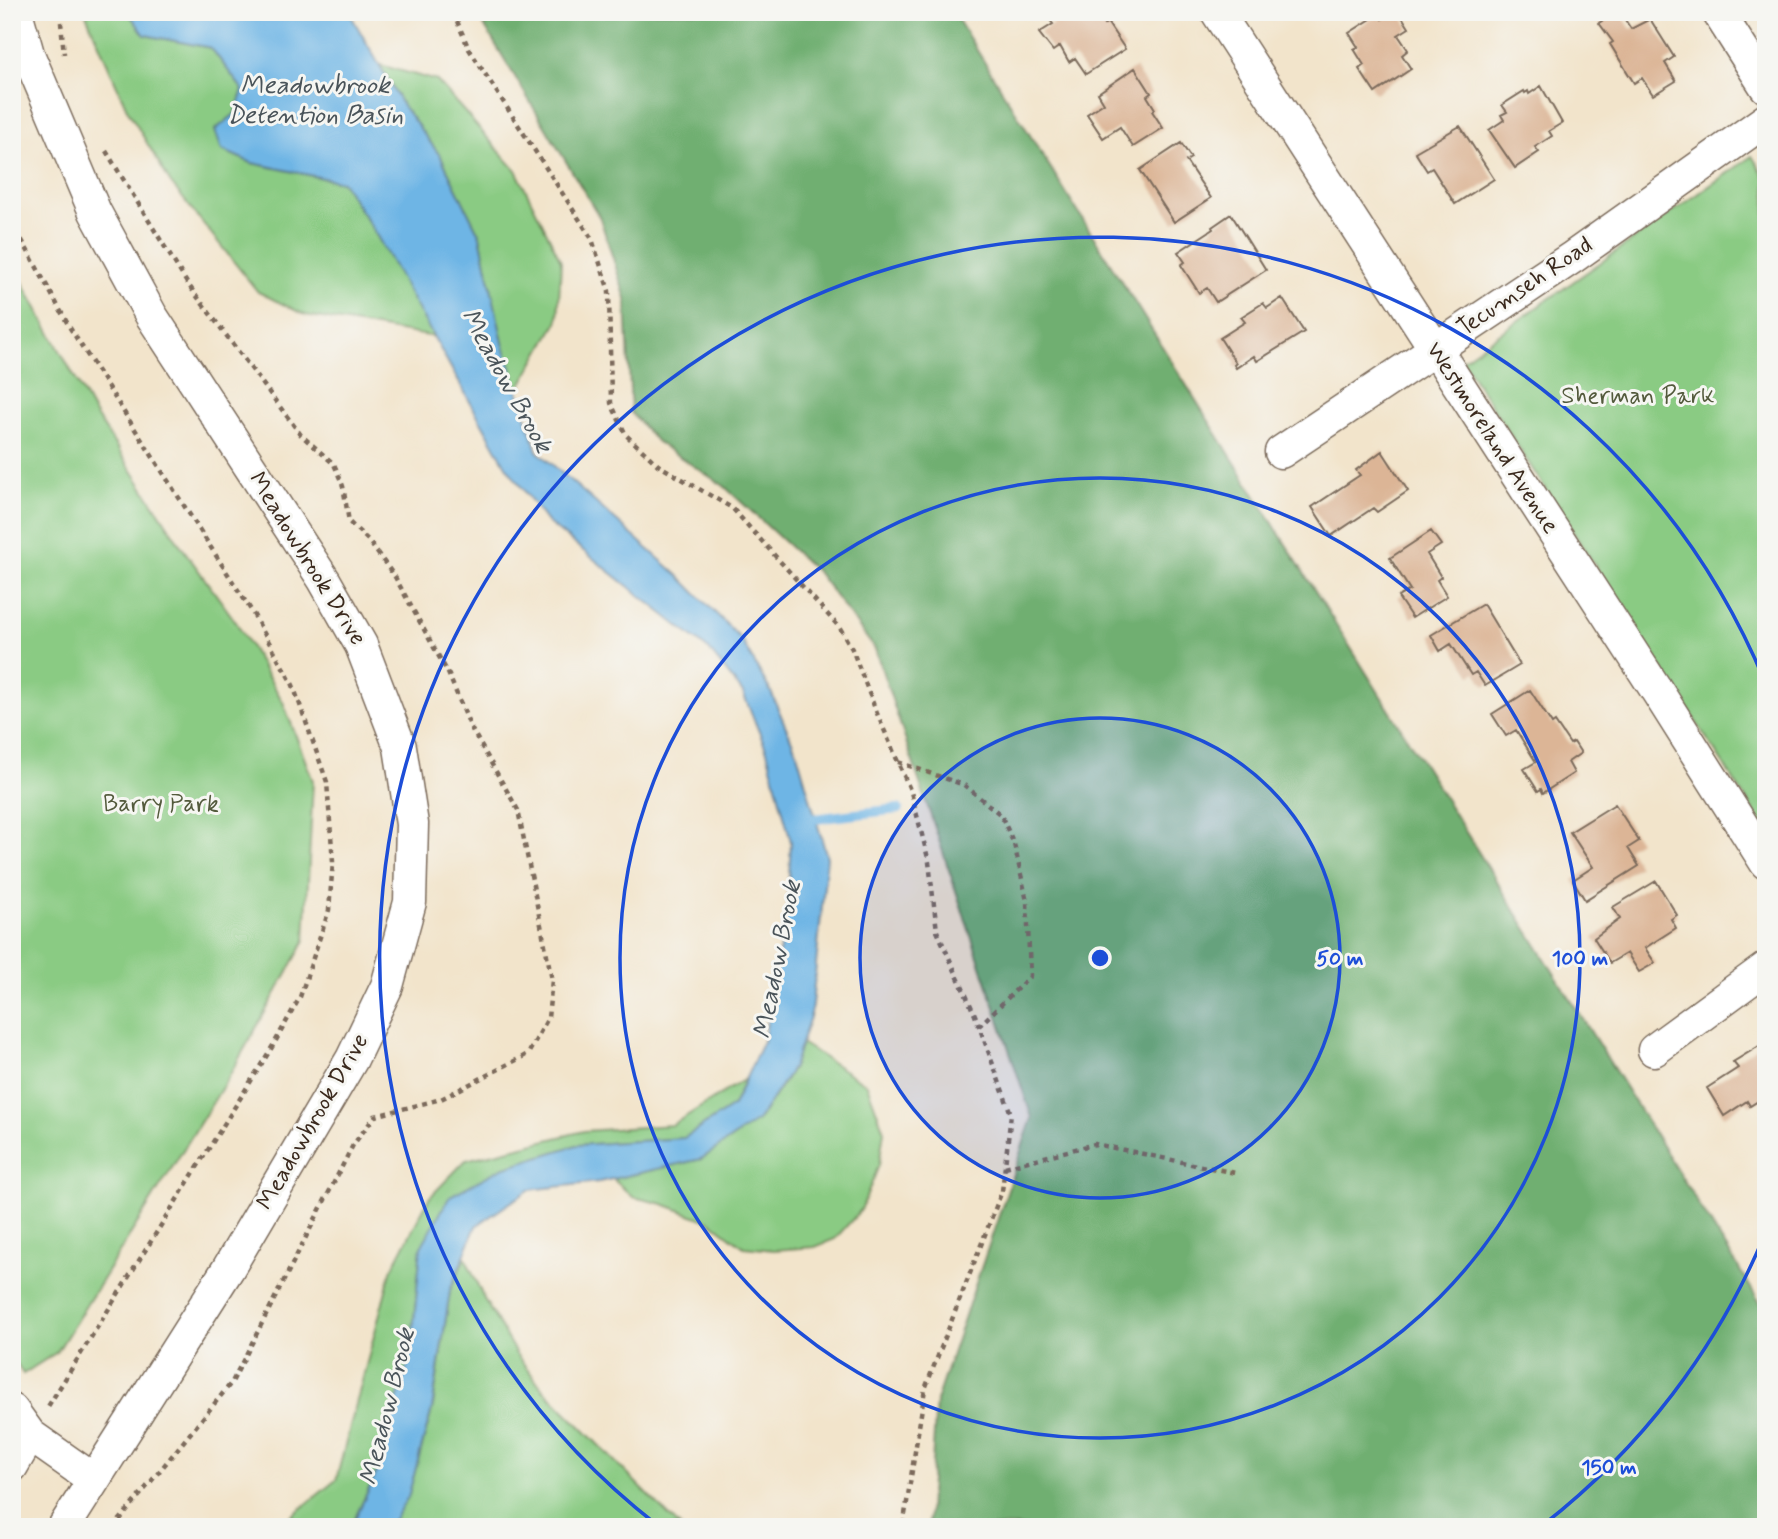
<svg xmlns="http://www.w3.org/2000/svg" width="1778" height="1539" font-family="Mynerve,sans-serif">
  <style>
    .green { fill: #8acb83; stroke: #627a50; stroke-width: 2 }
    .forest { fill: #6faf71; stroke: #556c48; stroke-width: 2 }
    .water { fill: #6eb5e5; stroke: #547082; stroke-width: 2 }
    .lines { fill: none; stroke-linecap: round; stroke-linejoin: round }
    .stream { stroke: #6eb5e5; stroke-width: 10 }
    .building { fill: #dcb596 }
    .street-casing { stroke: #7b6b5b; stroke-width: 35 }
    .path { stroke: #7b6b5b; stroke-width: 4.5; stroke-dasharray: 5 5; stroke-linecap: butt }
    .street { stroke: #fff; stroke-width: 32 }
    .ring { fill: none; stroke: #1d4ed8; stroke-width: 3.5 }
    .labels { text-anchor: middle; dominant-baseline: central; stroke-width: 6; stroke-linejoin: round; paint-order: stroke }
    .street-label { font-size: 24px; fill: #3b2a1e; stroke: #f6f6f2 }
    .park-label { font-size: 24px; fill: #535a3c; stroke: #f6f6f2 }
    .water-label { font-size: 26px; font-style: italic; fill: #4a545a; stroke: #f6f6f2 }
    .centre { fill: #1d4ed8; stroke: #f6f6f2; stroke-width: 3.5 }
    .ring-label { font-size: 21px; text-anchor: middle; font-weight: bold; fill: #1d4ed8; stroke: #f6f6f2; stroke-width: 6; stroke-linejoin: round; paint-order: stroke }
  </style>
  <rect width="100%" height="100%" fill="#f6f6f2"/>
  <filter id="ink" filterUnits="userSpaceOnUse"><feTurbulence type="fractalNoise" baseFrequency=".0143" numOctaves="2"/><feDisplacementMap in="SourceGraphic" scale="14" xChannelSelector="R" yChannelSelector="G"/><feConvolveMatrix kernelMatrix="1 2 1 2 8 2 1 2 1" color-interpolation-filters="sRGB"/></filter>
  <filter id="wash" filterUnits="userSpaceOnUse"><feTurbulence type="fractalNoise" baseFrequency=".00686" numOctaves="4" result="noise"/><feDisplacementMap in="SourceGraphic" scale="28" xChannelSelector="R" yChannelSelector="G"/><feGaussianBlur stdDeviation="1.57" result="paint"/><feColorMatrix in="noise" values="0 0 0 0 0 0 0 0 0 0 0 0 0 0 0 0 0 1.4 0 .05"/><feComposite in="paint" operator="in"/></filter>
  <g filter="url(#wash)">
    <rect width="100%" height="100%" fill="#f2e4cb"/>
    <path class="green" d="M85 12H128L145 35 211 48 243 90 235 114 215 130 222 150 252 163 342 182 373 229 434 337 305 315 258 292 170 182 127 109Z
      M380 65 437 81 516 170 561 261 558 320 518 390 503 343 480 236 441 157 401 103Z
      M1752 156 1766 178V830L1462 360Z
      M12 263 93 411 181 546 236 622 283 702 313 781 305 941 228 1078 57 1352 23 1374 12 1357Z
      M801 1043 867 1085 884 1131 879 1165 861 1210 835 1239 815 1247 774 1250 744 1247 711 1222 663 1204 633 1197 613 1179 701 1159 758 1120 793 1068Z
      M745 1079 733 1106 684 1138 577 1145 502 1168 421 1247 411 1352 375 1476 351 1527H278L336 1480 391 1271 429 1198 466 1160 584 1131 672 1125Z
      M465 1257 484 1299 516 1354 543 1389 680 1527H389L408 1497 433 1406 450 1291Z"/>
    <path class="forest" d="M476 12H953L1766 1312V1527H928L936 1401 1032 1118 875 649 818 573 724 486 657 442 631 413 626 299 600 218Z"/>
    <path class="water" d="M128 12H349L401 103 441 157 480 236 503 343 537 451 682 579 741 639 771 692 797 753 827 857 811 1014 793 1067 758 1120 701 1159 599 1182 529 1190 476 1226 450 1291 432 1409 408 1497 389 1527H351L375 1476 411 1352 421 1247 450 1196 502 1168 577 1145 684 1138 733 1106 764 1039 787 907 791 842 767 751 743 693 710 651 547 522 506 466 373 229 342 182 252 163 222 150 215 130 235 114 243 90 211 48 145 35Z"/>
    <g class="lines">
      <path class="stream" d="M805 820 898 809"/>
    </g>
    <g id="blocks">
      <path class="building" d="M1060 12H1094L1104 25 1107 22 1125 49 1086 74 1075 58 1069 62 1060 46 1053 51 1039 33 1053 24 1049 19Z
        M1392 12H1399L1409 28 1398 35 1408 50 1402 55 1411 69 1375 93 1359 69 1364 65 1354 49 1358 47 1349 33 1379 14 1382 19Z
        M1615 12H1620L1631 29 1650 19 1674 57 1665 63 1676 81 1653 95 1642 78 1634 83 1610 44 1613 42 1599 23Z
        M1135 68 1151 93 1147 96 1155 109 1152 111 1163 128 1133 147 1120 127 1103 138 1087 114 1104 103 1098 93Z
        M1541 86 1562 123 1549 131 1552 136 1535 147 1539 152 1515 168 1489 130 1504 120 1501 115 1507 112 1502 105 1524 91 1525 93 1528 91 1529 94Z
        M1460 126 1494 179 1455 204 1432 168 1427 171 1415 152Z
        M1181 143 1191 158 1186 161 1211 198 1174 222 1140 170Z
        M1231 214 1266 270 1216 302 1207 288 1199 293 1181 265 1185 262 1178 252 1213 229 1212 227Z
        M1282 298 1304 332 1257 361 1254 356 1236 368 1234 365 1236 363 1220 338 1245 322 1241 317 1263 303 1267 308Z
        M1382 451 1408 491 1377 512 1373 508 1331 536 1312 507 1360 475 1356 470Z
        M1431 531 1441 545 1427 554 1441 577 1437 580 1447 596 1412 618 1398 597 1410 590 1390 558Z
        M1483 604 1520 665 1485 686 1476 672 1471 675 1451 644 1440 651 1431 635Z
        M1530 690 1552 724 1555 722 1570 744 1574 742 1581 753 1568 762 1574 773 1543 793 1541 789 1538 791 1524 769 1536 762 1516 730 1506 736 1492 714Z
        M1615 804 1639 841 1628 848 1639 866 1585 900 1573 880 1593 867 1570 832Z
        M1656 881 1677 915 1671 919 1676 928 1645 948 1655 963 1639 972 1627 953 1610 963 1594 938 1620 919 1613 907Z
        M1764 1043 1766 1046V1096L1750 1106 1747 1101 1724 1116 1707 1088 1738 1068 1733 1062Z"/>
    </g>
  </g>
  <g filter="url(#ink)">
    <use href="#blocks" fill-opacity="0" stroke="#7b6b5b" stroke-width="2"/>
    <g class="lines">
      <g class="street-casing">
        <path id="street" d="M16 12 28 54 95 212 151 315 324 580 361 645 400 747 412 824 410 902 387 986 352 1059 228 1269 64 1527
          M1217 12 1659 694 1766 863
          M1718 12 1766 87
          M1281 452 1573 257 1766 120
          M1654 1050 1766 968
          M12 1410 30 1435 94 1480
          M12 1466 30 1435"/>
      </g>
      <path class="path" d="M60 12 64 54
        M453 12 469 49 592 239 609 291 611 403 626 435 658 465 732 508 840 628 852 649 876 711 911 792 929 862 937 931 975 1015 1011 1114 1002 1191 925 1389 903 1527
        M106 151 187 283 301 435 334 464 343 486 349 522 368 540 395 577 448 673 471 728 518 810 552 980 548 1018 528 1054 441 1099 375 1116 353 1145 232 1382 114 1527
        M12 222 70 328 251 610 293 685 327 782 333 862 329 910 300 997 274 1044 47 1408
        M898 762 964 785 1001 815 1014 844 1027 901 1030 976 979 1026
        M1005 1167 1095 1144 1235 1173"/>
      <use href="#street" class="street"/>
    </g>
  </g>
  <circle cx="1100" cy="958" r="240" fill="#1d4ed8" fill-opacity=".12"/>
  <g class="ring">
    <circle cx="1100" cy="958" r="240"/>
    <circle cx="1100" cy="958" r="480"/>
    <path d="M1765 1234A720 720 0 0 1 1543 1525M657 1525A720 720 0 1 1 1765 682"/>
  </g>
  <g class="labels">
    <g class="street-label">
      <text transform="translate(1525 287) rotate(-34)">Tecumseh Road</text>
      <text transform="translate(1492 438) rotate(57)">Westmoreland Avenue</text>
      <text transform="translate(307 559) rotate(58)">Meadowbrook Drive</text>
      <text transform="translate(313 1122) rotate(-60)">Meadowbrook Drive</text>
    </g>
    <g class="park-label">
      <text x="1638" y="396">Sherman Park</text>
      <text x="161" y="804">Barry Park</text>
    </g>
    <g class="water-label">
      <text x="315" y="86">Meadowbrook<tspan x="315" dy="30">Detention Basin</tspan></text>
      <text transform="translate(506 381) rotate(61)">Meadow Brook</text>
      <text transform="translate(778 960) rotate(-79)">Meadow Brook</text>
      <text transform="translate(388 1407) rotate(-76)">Meadow Brook</text>
    </g>
  </g>
  <circle cx="1100" cy="958" r="10" class="centre"/>
  <g class="ring-label">
    <text x="1340" y="965">50 m</text>
    <text x="1580" y="965">100 m</text>
    <text x="1609" y="1474">150 m</text>
  </g>
  <rect width="1778" height="1539" fill="none" stroke="#f6f6f2" stroke-width="42"/>
</svg>
